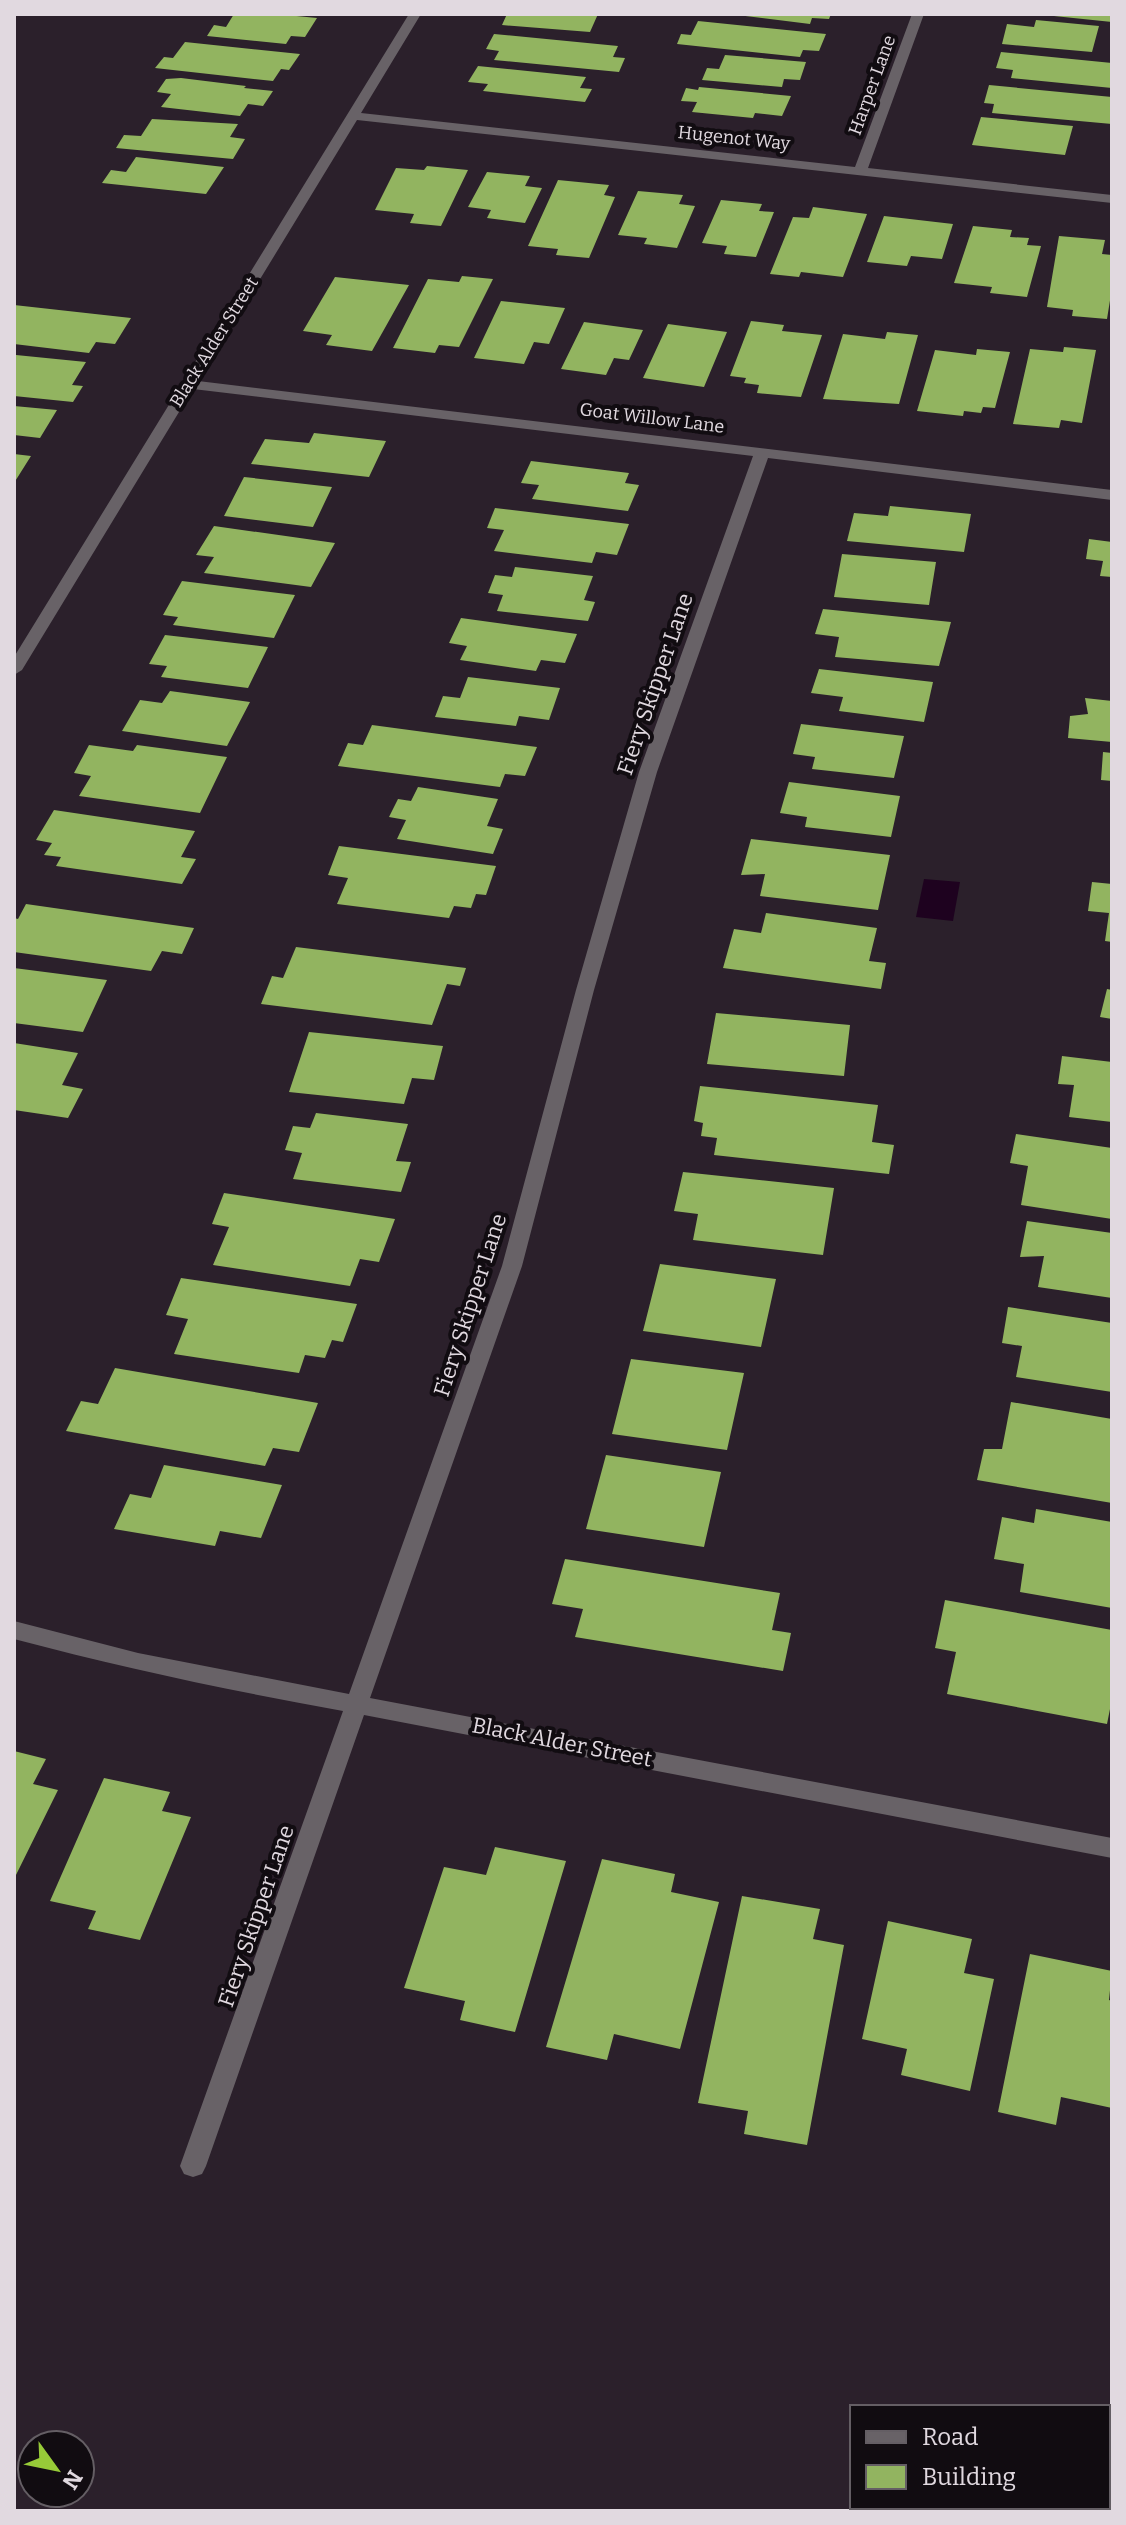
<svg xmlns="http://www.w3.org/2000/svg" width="1126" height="2525" font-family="Bitter,serif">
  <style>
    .water { fill: #1e021f }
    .building { fill: #92b460 }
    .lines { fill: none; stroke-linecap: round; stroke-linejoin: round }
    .street { fill: #686267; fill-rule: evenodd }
    .labels { text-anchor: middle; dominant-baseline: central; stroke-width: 8; stroke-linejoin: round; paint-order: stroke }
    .far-street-label { font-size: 18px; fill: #e1d9e0; stroke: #110c11 }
    .street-label { font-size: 22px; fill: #e1d9e0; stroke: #110c11 }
  </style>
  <rect width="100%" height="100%" fill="#2b202b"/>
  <path class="water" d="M924 879 960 882 953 921 916 917Z"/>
  <path class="building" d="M234 14H276L317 18 305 37 291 36 286 44 207 36 214 25 226 27Z
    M507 14H598L590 32 502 25Z
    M729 14H831L829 19 812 18 810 24Z
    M1054 14H1112V22L1054 16Z
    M1036 20 1099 26 1092 52 1002 44 1007 24 1034 27Z
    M698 21 826 34 819 51 803 50 800 57 677 44 681 34 691 35Z
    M494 34 618 46 613 57 625 58 619 72 494 60 499 51 486 49Z
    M185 42 300 54 289 70 281 69 273 81 155 68 164 57 173 58Z
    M1001 52 1112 63V88L1011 78 1013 70 996 68Z
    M725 55 806 62 800 80 784 79 782 87 702 80 707 68 719 69Z
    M478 66 586 77 580 88 592 89 585 102 483 91 488 84 468 82Z
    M181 78 246 86 244 88 273 91 263 106 248 104 240 116 161 107 171 94 157 92 166 79Z
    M989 85 1112 97V124L992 113 994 104 984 103Z
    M699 87 791 96 782 116 755 113 753 118 692 112 697 102 681 101 686 88 698 90Z
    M981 117 1073 126 1065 155 972 145Z
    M152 119 238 124 230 137 245 139 233 159 116 148 124 135 141 136Z
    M136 157 224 167 206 194 102 183 111 170 126 172Z
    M427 166 468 170 441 226 410 223 414 214 375 210 396 168 424 170Z
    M487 172 530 176 525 186 542 188 525 223 487 218 491 210 468 207Z
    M558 180 609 185 604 195 615 197 589 258 556 255 558 249 528 246Z
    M638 191 683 195 679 204 695 206 677 248 644 244 647 238 618 235Z
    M721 200 762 204 759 211 774 212 756 257 724 254 727 246 702 243Z
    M813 207 867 214 843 277 801 272 799 277 770 274 793 217 809 218Z
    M884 216 953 224 942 259 911 256 907 266 867 262Z
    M973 226 1012 230 1010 237 1029 238 1027 245 1041 246 1027 297 990 293 992 287 954 283Z
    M1059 236 1105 240 1102 254 1112 255V288L1107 319 1072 316 1073 310 1047 307Z
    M462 276 493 279 459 347 439 345 435 353 393 348 428 279 459 282Z
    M335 277 409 285 372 351 326 345 332 335 303 331Z
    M501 301 565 308 549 344 534 342 524 364 474 358Z
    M14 305 131 318 115 344 96 342 89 353 14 344Z
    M751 321 784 325 782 331 822 335 801 397 757 393 759 385 744 383 746 378 730 376Z
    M584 322 643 330 629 360 614 358 606 375 561 369Z
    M668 324 727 332 704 387 643 378Z
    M887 332 918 335 899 404 823 399 843 334 885 339Z
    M1064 347 1096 350 1082 423 1061 420 1059 428 1013 424 1030 349 1063 352Z
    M977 349 1010 352 995 408 983 407 981 413 964 411 963 416 917 411 935 350 976 355Z
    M16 355 86 362 72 385 83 386 73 402 14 396Z
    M14 406 57 410 40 438 14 435Z
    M314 433 386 441 369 477 251 464 265 439 309 443Z
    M14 454 31 456 14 483Z
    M531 461 629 473 625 483 639 485 628 511 532 499 539 485 521 483Z
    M244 477 332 487 313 527 224 516Z
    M890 506 971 514 964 552 847 541 854 513 888 516Z
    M495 508 629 524 617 555 596 552 592 563 494 551 504 530 487 528Z
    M214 526 335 543 311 587 204 573 214 557 196 555Z
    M1089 539 1112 542V577L1100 576 1103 561 1086 559Z
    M842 554 936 562 929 605 834 597Z
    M515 567 593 576 584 600 595 602 588 621 497 611 503 595 488 593 495 575 512 577Z
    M182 581 295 595 274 638 173 625 178 617 163 615Z
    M823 609 951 622 939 666 835 657 839 637 815 634Z
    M461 618 577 634 565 663 541 660 536 671 460 660 467 646 449 643Z
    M165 635 268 647 248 688 161 677 167 666 149 664Z
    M819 669 933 682 924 722 839 711 843 697 811 693Z
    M468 677 560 688 549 720 519 716 516 726 435 717 443 696 460 698Z
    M170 691 250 702 227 746 122 731 140 700 162 703Z
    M1085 698 1112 701V742L1068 738 1070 716 1088 714Z
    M801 724 904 736 894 778 812 769 815 757 793 754Z
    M372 725 537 747 525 776 505 774 500 787 338 766 348 743 363 745Z
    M89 745 133 751 137 745 227 757 200 813 79 796 91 776 74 773Z
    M1103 752 1112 753V781L1101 780Z
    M789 782 900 796 891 837 805 827 807 817 780 813Z
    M418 787 498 799 487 826 503 829 493 854 397 839 406 820 389 817 398 799 411 801Z
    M54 810 195 831 181 857 196 859 182 884 56 866 61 857 44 855 52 843 36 840Z
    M751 839 890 855 878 910 760 896 765 874 741 875Z
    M339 846 496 866 486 895 476 894 471 908 454 906 449 918 337 904 348 878 328 875Z
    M1092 882 1112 884V942L1105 941 1109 913 1088 911Z
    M26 904 194 928 182 954 162 951 151 971 14 952V918L18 919Z
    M766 913 877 928 869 961 886 963 881 989 723 968 734 929 761 933Z
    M296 947 466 968 460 986 447 984 432 1025 261 1004 272 976 283 978Z
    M14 968 107 980 83 1032 14 1023Z
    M1107 989 1112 990V1019L1100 1017Z
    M716 1013 850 1025 844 1076 707 1064Z
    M309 1032 443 1046 434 1080 412 1078 404 1104 289 1092Z
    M14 1043 78 1053 62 1085 83 1089 68 1118 14 1110Z
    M1062 1056 1112 1062V1122L1069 1117 1074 1085 1058 1084Z
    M700 1086 878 1105 872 1142 894 1145 889 1174 714 1155 717 1138 701 1136 703 1123 694 1121Z
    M316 1113 408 1124 396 1161 411 1162 401 1192 293 1179 302 1153 285 1150 293 1126 310 1128Z
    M1016 1134 1112 1148V1219L1021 1205 1028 1166 1010 1163Z
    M683 1172 834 1188 823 1255 693 1240 698 1214 674 1211Z
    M224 1193 395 1219 379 1262 360 1259 350 1286 213 1265 229 1227 212 1224Z
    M1027 1221 1112 1233V1298L1038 1287 1044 1256 1020 1257Z
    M660 1264 776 1279 761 1347 643 1331Z
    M181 1278 357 1304 343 1342 332 1340 325 1358 305 1355 299 1373 174 1354 188 1319 166 1315Z
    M1008 1307 1112 1323V1392L1016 1377 1022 1346 1002 1343Z
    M631 1359 744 1373 727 1450 612 1434Z
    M115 1368 318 1403 299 1452 273 1448 265 1466 66 1431 81 1401 98 1404Z
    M1011 1402 1112 1419V1503L977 1480 984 1449H1002Z
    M606 1455 721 1472 704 1547 586 1529Z
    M164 1465 282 1485 261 1538 220 1531 215 1546 114 1529 130 1494 151 1498Z
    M1036 1509 1112 1522V1608L1020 1592 1024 1564 994 1559 1002 1517 1034 1523Z
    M565 1559 780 1593 772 1630 791 1633 783 1671 575 1637 583 1609 552 1604Z
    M945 1600 1112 1630V1699L1107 1724 947 1694 956 1652 935 1648Z
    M14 1751 46 1759 33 1784 58 1790 14 1879Z
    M104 1778 170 1792 162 1811 191 1817 140 1940 88 1929 96 1911 50 1901Z
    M495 1847 566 1861 515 2032 460 2020 465 2001 404 1988 444 1867 486 1875Z
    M602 1859 675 1874 671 1892 719 1902 680 2049 614 2034 607 2060 546 2047Z
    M742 1896 820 1909 813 1939 844 1945 807 2145 744 2134 748 2111 698 2103Z
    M888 1921 972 1939 964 1973 994 1979 970 2091 901 2075 907 2049 862 2039Z
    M1030 1954 1112 1971 1109 2000 1112 2001V2108L1061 2097 1056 2125 998 2112Z"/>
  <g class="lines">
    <path class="street" d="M409 14H421L361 113 855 167 912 14H924L868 168 1112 195V203L357 120 198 381 1112 490V500L768 458 657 772 594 990 522 1266 370 1698 1112 1838V1858L364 1715 206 2166 202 2174 193 2177 184 2174 180 2166 343 1711C232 1691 123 1668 14 1639V1621L138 1653 349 1694 502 1266 576 990 639 772 753 456 193 389 22 670 14 675V657Z"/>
  </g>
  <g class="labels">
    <g class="far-street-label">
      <text transform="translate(872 85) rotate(-70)">Harper Lane</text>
      <text transform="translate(734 138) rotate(6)">Hugenot Way</text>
      <text transform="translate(214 342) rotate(-58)">Black Alder Street</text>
      <text transform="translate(652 418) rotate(7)">Goat Willow Lane</text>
    </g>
    <g class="street-label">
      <text transform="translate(655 684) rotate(-71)">Fiery Skipper Lane</text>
      <text transform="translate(470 1305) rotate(-72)">Fiery Skipper Lane</text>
      <text transform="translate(562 1742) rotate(11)">Black Alder Street</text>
      <text transform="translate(256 1916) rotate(-71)">Fiery Skipper Lane</text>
    </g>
  </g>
  <rect width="1126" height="2525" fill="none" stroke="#e1d9e0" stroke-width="32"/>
  <rect x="850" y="2405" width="260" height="104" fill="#110c11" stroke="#645e64" stroke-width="2"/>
  <rect x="866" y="2431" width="40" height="12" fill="#686267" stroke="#645e64" stroke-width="2"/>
  <text x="922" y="2445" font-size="24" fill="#e1d9e0">Road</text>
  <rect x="866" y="2465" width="40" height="24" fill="#92b460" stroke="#645e64" stroke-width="2"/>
  <text x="922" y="2485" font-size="24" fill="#e1d9e0">Building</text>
  <g transform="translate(56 2469) rotate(123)"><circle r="38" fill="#110c11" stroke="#645e64" stroke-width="2"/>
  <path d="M0-6L14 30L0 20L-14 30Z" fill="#97cb38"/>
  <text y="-12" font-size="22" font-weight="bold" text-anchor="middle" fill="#e1d9e0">N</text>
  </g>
</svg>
